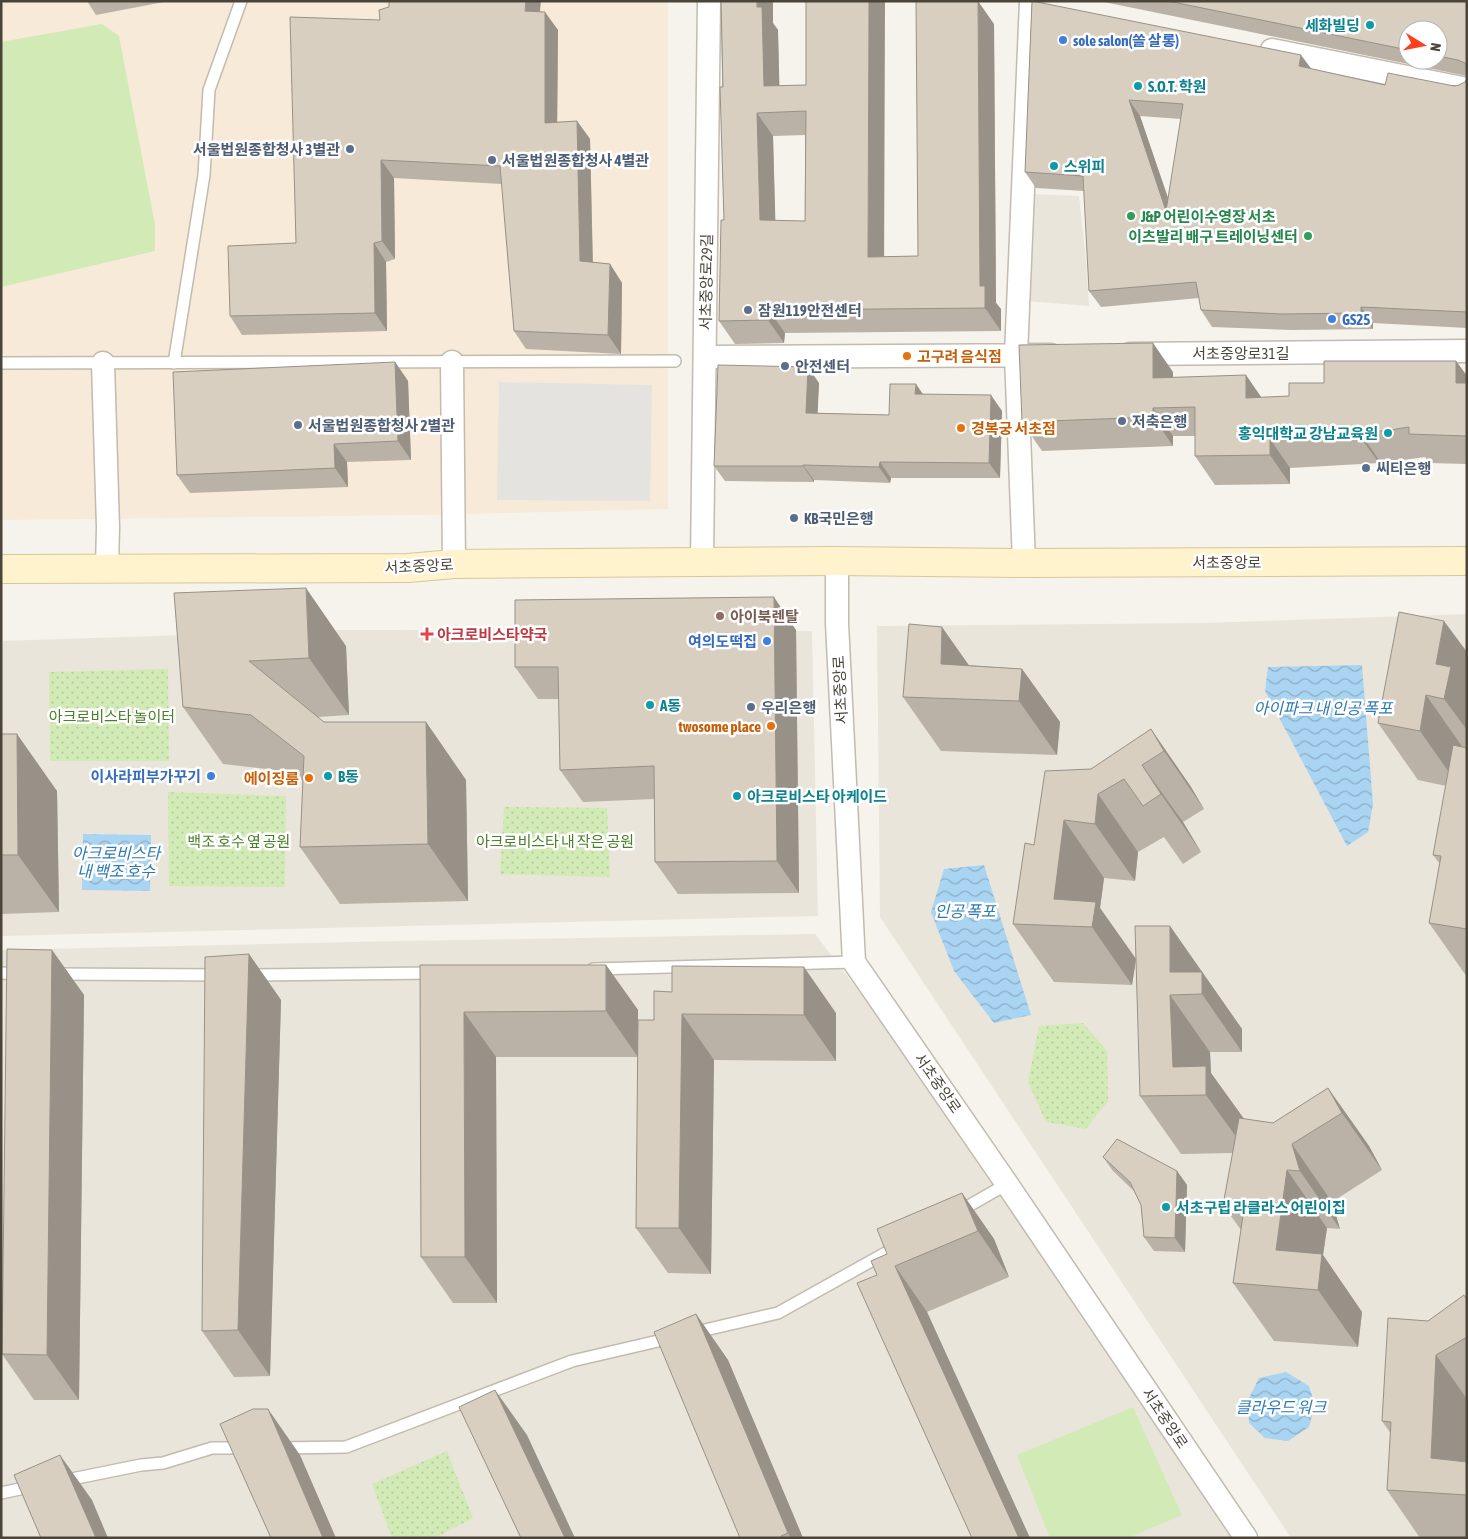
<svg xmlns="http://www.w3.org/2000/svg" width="1468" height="1539" font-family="'Asap Condensed','Noto Sans KR',sans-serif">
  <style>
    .residential { fill: #eae5da }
    .commercial { fill: #f7ead8 }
    .park { fill: url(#park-dots) }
    .pitch { fill: #d2eab5 }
    .parking { fill: #e5e3e0 }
    .water { fill: url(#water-waves) }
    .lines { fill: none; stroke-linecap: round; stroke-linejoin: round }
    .lane-casing { stroke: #c2bbae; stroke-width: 14 }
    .street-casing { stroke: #c2bbae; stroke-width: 25 }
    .secondary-casing { stroke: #d6c79b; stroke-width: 30 }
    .lane { stroke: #fff; stroke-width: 11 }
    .street { stroke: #fff; stroke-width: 22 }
    .secondary { stroke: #fff3cd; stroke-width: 28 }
    .wall { fill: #bab2a6; fill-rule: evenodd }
    .shaded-wall { fill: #979187 }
    .building { fill: #d8cfc1; stroke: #979187; fill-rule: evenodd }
    .culture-dot { fill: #0f9aa8; stroke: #fff; stroke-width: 2 }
    .shop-dot { fill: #3f7fe0; stroke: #fff; stroke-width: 2 }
    .service-dot { fill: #5c6f8a; stroke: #fff; stroke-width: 2 }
    .leisure-dot { fill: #2e9e5b; stroke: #fff; stroke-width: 2 }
    .food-dot { fill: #e8710a; stroke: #fff; stroke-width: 2 }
    .education-dot { fill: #8d6e63; stroke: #fff; stroke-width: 2 }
    .health-dot { fill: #e0444e; stroke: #fff; stroke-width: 2 }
    .labels { text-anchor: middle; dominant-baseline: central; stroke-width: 5; stroke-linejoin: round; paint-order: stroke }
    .culture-label { font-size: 15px; font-weight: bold; fill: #0d838f; stroke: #fff; text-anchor: start }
    .shop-label { font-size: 15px; font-weight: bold; fill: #366cbe; stroke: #fff; text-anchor: start }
    .service-label { font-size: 15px; font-weight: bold; fill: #4e5e75; stroke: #fff; text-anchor: start }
    .leisure-label { font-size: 15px; font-weight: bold; fill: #27864d; stroke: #fff; text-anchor: start }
    .street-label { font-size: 15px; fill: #4b4439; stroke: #fff }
    .food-label { font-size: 15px; font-weight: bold; fill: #c56008; stroke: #fff; text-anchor: start }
    .education-label { font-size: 15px; font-weight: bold; fill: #785e54; stroke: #fff; text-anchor: start }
    .health-label { font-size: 15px; font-weight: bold; fill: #be3a42; stroke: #fff; text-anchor: start }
    .park-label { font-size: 15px; fill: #4a7f2a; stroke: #fff }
    .water-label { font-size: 16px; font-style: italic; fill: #2e7ab2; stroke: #fff }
  </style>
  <defs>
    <pattern id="park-dots" width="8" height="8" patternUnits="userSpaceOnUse" patternTransform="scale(1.25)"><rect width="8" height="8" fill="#d2eab5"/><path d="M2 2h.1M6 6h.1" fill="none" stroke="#b6ca9c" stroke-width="1.8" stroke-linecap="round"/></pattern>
    <pattern id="water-waves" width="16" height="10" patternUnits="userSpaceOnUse" patternTransform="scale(1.25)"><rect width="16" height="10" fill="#a9d4f2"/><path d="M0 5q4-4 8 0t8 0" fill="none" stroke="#8caec5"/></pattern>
  </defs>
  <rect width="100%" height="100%" fill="#f6f3ec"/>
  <path class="residential" d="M1031 194 1079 196 1086 260 1089 306 1026 301Z
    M1467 614V1538H1291L880 917 877 626 1204 623Z
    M337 630 812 631 818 916 1 936V641Z
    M815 934 1007 1184 1246 1538H1V950L399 941Z"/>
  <path class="commercial" d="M1 1H668V509L422 515 1 520Z"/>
  <path class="park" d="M168 669 169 761H50L49 672Z
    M168 792 286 796 285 887 169 886Z
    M504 807 607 808 610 877 500 874Z
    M1083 1023 1107 1051 1108 1101 1086 1129 1046 1122 1028 1082 1039 1026Z
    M447 1451 473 1518 435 1538H392L372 1484Z"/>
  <path class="pitch" d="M102 24 119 36 155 225V251L1 287V42Z
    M1133 1407 1182 1515 1128 1538H1050L1017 1455Z"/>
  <path class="parking" d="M499 382 652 385 650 501 497 500Z"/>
  <path class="water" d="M1362 665 1373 804 1368 832 1347 846 1265 691 1268 667Z
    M83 834 151 835 150 891 82 890Z
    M984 865 1031 1015 994 1023 954 971 931 912 944 869Z
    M1286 1372 1309 1386 1315 1405 1309 1427 1288 1441 1265 1438 1249 1423 1248 1400 1259 1378Z"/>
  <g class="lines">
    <g class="lane-casing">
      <path id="lane" d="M1 363 675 361
        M174 363 204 175 209 90 241 1
        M593 969 854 962
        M1 973 22 974
        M55 974 219 975
        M248 975 434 973
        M958 1212 1007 1184
        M692 1333 778 1313 898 1246
        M281 1448 346 1447 572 1361 671 1338
        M62 1481 141 1465 163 1463 212 1448H245
        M1 1493 34 1486"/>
    </g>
    <g class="street-casing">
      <path id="street" d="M1272 50 1467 89
        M1130 354 1467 351
        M705 357 1051 355
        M452 362 454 564
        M103 363 108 527 107 568
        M837 561V623L854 962 1007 1184 1246 1538
        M702 562 709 1
        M1024 563 1016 355 1031 1"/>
    </g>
    <g class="secondary-casing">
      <path id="secondary" d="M1 569 408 568 454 564 837 561 1024 563 1467 561"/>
    </g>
    <use href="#lane" class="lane"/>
    <use href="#street" class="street"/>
    <use href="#secondary" class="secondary"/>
  </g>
  <path class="wall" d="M87 1H169L96 15Z
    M721 1H773V23L778 30 779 86 806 85 884 257 918 256 994 24 996 303 1001 309V331L785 333 784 343 735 344 719 321 724 220ZM805 135V221H775L773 136Z
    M1032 1 1311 69 1385 85H1459L1465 82 1467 78V328L1373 323V329L1292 330 1212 327 1201 310 1199 298 1101 307 1089 291 1084 191 1036 188 1025 172ZM1140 116 1181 119 1168 199Z
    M1099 1H1467V76ZM1408 30H1438V60H1408Z
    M389 7 540 11 558 30 557 122 577 121 590 139 593 262 610 264 622 283 621 354 526 349 514 331 502 184 394 178 395 259 386 262 387 331 242 335 230 316 296 243 380 20Z
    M1456 361 1467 376V464L1429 463 1425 457 1404 460H1379V463L1290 468V484L1215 485 1195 456V436H1173V446L1042 451 1022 422 1173 372V377L1261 398 1289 396 1324 383Z
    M395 362 408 381 411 460 347 462 348 487 190 493 177 475Z
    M819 383 817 413 889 415 922 394 1002 411 1000 478H891L890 483 814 480V482L725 481 714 466Z
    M174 593 346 646 349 715 318 717 324 722H426L466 780 468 901 340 904 300 847 303 781 292 772 223 764 183 707Z
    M796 630 799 893 678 894 655 862 654 799 583 802 560 770 559 699H538L515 667Z
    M1467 652V977L1429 923 1440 864 1433 855 1446 786 1418 780 1378 723Z
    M969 665 1022 669 1060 722 1057 755 941 751 903 697Z
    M1151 729 1191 787 1204 809 1183 822 1201 852 1183 864 1164 837 1138 852 1135 881 1104 878 1100 908 1136 959 1132 985 1054 982 1013 924 1034 845 1091 769Z
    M1 734 57 791 59 912 1 914Z
    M1170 926 1242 1029V1052H1210L1211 1073 1244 1119 1273 1123 1328 1088 1369 1146 1382 1170 1332 1202 1340 1229 1327 1228 1323 1255 1362 1312 1358 1347 1274 1341 1233 1283 1241 1230 1223 1205 1233 1153 1181 1154 1140 1096Z
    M52 950 84 995 79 1400H34L2 1354Z
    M249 954 281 1000 270 1376 234 1377 202 1331Z
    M420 965H606L638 1010V1052L654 1020V991L836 1013V1061L714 1060 711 1274 668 1273 636 1228 638 1057H496L497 1303H453L421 1257Z
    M1103 1157 1177 1171 1187 1185 1185 1252 1154 1251 1144 1237 1141 1205 1134 1191 1113 1171Z
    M962 1193 994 1239 1009 1277 927 1312 1030 1538H972L877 1275 887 1254Z
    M1467 1299V1538H1420L1387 1490 1391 1434 1382 1421 1428 1321Z
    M696 1314 728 1360 803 1538H740Z"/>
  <path class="shaded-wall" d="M526 1H541L538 29 525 11Z
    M757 1H773V23L778 30 780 109 764 86Z
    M869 1H885L884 280 868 257Z
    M978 1 994 24 996 303 1001 309V331L985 308 980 286Z
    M545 12 558 30 557 141 545 123Z
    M1301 55 1313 71 1299 66Z
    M1129 100 1140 116 1178 227 1166 211Z
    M757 113 773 136 776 243 760 220Z
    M577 121 590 139 593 279 580 261Z
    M381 160 394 178 395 259 382 241Z
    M374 243 386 262 387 331 375 313Z
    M610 264 622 283 621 354 608 335Z
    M1361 307 1373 323V329L1361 313Z
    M769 310 785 333 784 343 768 320Z
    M1153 343 1173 372V407L1153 378Z
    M1456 361 1467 376V398L1456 383Z
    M395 362 408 381 411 460 398 441Z
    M808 367 819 383 817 428 806 413Z
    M1246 375 1266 404 1246 398Z
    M916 384 927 400 915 394Z
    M991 395 1002 411 1000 478 989 463Z
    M1153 408 1173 436V446L1153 417Z
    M1359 431 1379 460V463L1359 435Z
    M1270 439 1290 468V484L1270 455Z
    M334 444 347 462 348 487 335 468Z
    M880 462 891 478 890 483 879 467Z
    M803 465 814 480V482L803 466Z
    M306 588 346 646 349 715 309 658Z
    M774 597 796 630 799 893 777 861Z
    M1444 621 1467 652V730L1444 699 1436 664Z
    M942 627 980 681 941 664Z
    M1022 669 1060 722 1057 755 1019 701Z
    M1426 695 1466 752 1460 788 1420 731Z
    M426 722 466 780 468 901 428 844Z
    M1151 729 1191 787 1204 809 1164 751Z
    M17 734 57 791 59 912 18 855Z
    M1142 765 1183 822 1201 852 1161 794Z
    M1098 794 1138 852 1135 881 1095 824Z
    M1064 820 1104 878 1100 908 1136 959 1132 985 1092 927 1054 899Z
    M1170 926 1242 1029V1052L1202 994 1170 972Z
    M52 950 84 995 79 1400 47 1355Z
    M249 954 281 1000 270 1376 238 1330Z
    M606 965 638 1010V1057L606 1011Z
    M804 967 836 1013V1061L804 1015Z
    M1170 995 1210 1052 1211 1073 1247 1123V1152L1206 1095 1173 1067Z
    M464 1012 496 1057 497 1303 465 1257Z
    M682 1014 714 1060 711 1274 679 1228Z
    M1328 1088 1369 1146 1382 1170 1342 1113Z
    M1292 1144 1332 1202 1340 1229 1300 1171Z
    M1287 1170 1327 1228 1323 1255 1362 1312 1358 1347 1318 1290 1276 1250Z
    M1177 1171 1187 1185 1185 1252 1175 1238Z
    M962 1193 994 1239 1009 1277 978 1231Z
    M895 1266 927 1312 1030 1538H1019Z
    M696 1314 728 1360 803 1538H791L788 1533Z
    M1436 1355 1467 1399V1495L1431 1458Z
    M495 1390 527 1435 575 1538H565Z
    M268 1409 300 1455 336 1538H323Z
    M60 1455 92 1500 108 1538H96Z"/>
  <path class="building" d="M389 1H526L525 11 545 12V123L577 121 580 261 610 264 608 335 514 331 500 166 381 160 382 241 374 243 375 313 230 316 228 246 296 243 290 17 380 20 379 10 389 7Z
    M721 1H757V7H762L764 86 806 85V1H869L868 257 918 256 916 1H978L980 286H985V308L769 310 768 320 719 321 721 220H724L720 87H723ZM806 111 805 221 760 220 757 113Z
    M1032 1 1301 55 1299 66 1385 85 1388 73 1454 86 1459 85 1465 82 1467 78V312L1361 307V313L1281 314 1201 310 1196 282 1089 291 1083 176 1025 172ZM1129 100 1183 104 1166 211Z
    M1168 1H1467V67L1465 63 1458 60 1438 56V30H1408V50Z
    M1153 343V378L1246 375V398L1289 396V383H1324V361H1456V383H1467V436L1409 434V427L1384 431H1359V435L1270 439V455L1195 456V407L1153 408V417L1022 422 1019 345Z
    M395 362 398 441 334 444 335 468 177 475 173 372Z
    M718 365 808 367 806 413 889 415 890 384H916L915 394 991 395 989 463 880 462 879 467 803 465V466H714Z
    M306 588 309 658 249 661 324 722H426L428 844 300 847 304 756 251 715 183 707 174 593Z
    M774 597 777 861 655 862 654 766 560 770 558 667H515V600Z
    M1399 612 1444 621 1436 664 1451 667 1444 699 1426 695 1420 731 1378 723Z
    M909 624 942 627 941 664 1022 669 1019 701 903 697Z
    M1151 729 1164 751 1142 765 1161 794 1143 806 1124 779 1098 794 1095 824 1064 820 1054 899 1096 902 1092 927 1013 924 1025 843 1034 845 1045 771 1091 769Z
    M1 734H17L18 855H1Z
    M1453 745 1467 748V929L1429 923 1441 856 1433 855Z
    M1135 926H1170V972H1202V994L1170 995 1173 1067 1206 1066V1095L1140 1096Z
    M7 949 52 950 47 1355 2 1354Z
    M249 954 238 1330 202 1331 205 957Z
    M420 965H606V1011L464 1012 465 1257H421Z
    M672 966 804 967V1015L682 1014 679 1228H636L638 1020H654V991L672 992Z
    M1328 1088 1342 1113 1292 1144 1300 1171 1287 1170 1276 1250 1322 1254 1318 1290 1233 1283 1244 1209 1223 1205 1239 1118 1273 1123Z
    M1117 1139 1177 1171 1175 1238 1144 1237 1141 1205 1130 1182 1103 1157Z
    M962 1193 978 1231 895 1266 1019 1538H972L857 1283 877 1275 871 1261 887 1254 877 1229Z
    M1464 1295 1467 1300V1337L1436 1355 1431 1458 1467 1462V1495L1387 1490 1391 1422 1382 1421 1388 1318 1428 1321Z
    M696 1314 788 1533 781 1536V1538H740L654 1332Z
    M495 1390 565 1538H521L459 1407Z
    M253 1409H268L323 1538H271L220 1424Z
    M60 1455 96 1538H41L14 1475Z"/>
  <g class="culture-dot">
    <circle cx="1370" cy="25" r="5"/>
    <circle cx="1138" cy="86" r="5"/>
    <circle cx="1054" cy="166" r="5"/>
    <circle cx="1388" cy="433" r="5"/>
    <circle cx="650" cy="705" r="5"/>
    <circle cx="328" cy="776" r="5"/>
    <circle cx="737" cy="796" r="5"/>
    <circle cx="1166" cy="1207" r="5"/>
  </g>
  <g class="shop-dot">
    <circle cx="1063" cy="40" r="5"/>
    <circle cx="1332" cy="319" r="5"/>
    <circle cx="767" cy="641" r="5"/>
    <circle cx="211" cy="776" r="5"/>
  </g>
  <g class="service-dot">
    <circle cx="350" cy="149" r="5"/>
    <circle cx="492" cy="160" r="5"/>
    <circle cx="748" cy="310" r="5"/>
    <circle cx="785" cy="366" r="5"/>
    <circle cx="1122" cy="421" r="5"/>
    <circle cx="298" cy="425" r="5"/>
    <circle cx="1366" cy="468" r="5"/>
    <circle cx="794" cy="518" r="5"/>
    <circle cx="751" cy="707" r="5"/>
  </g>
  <g class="leisure-dot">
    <circle cx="1131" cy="216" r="5"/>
    <circle cx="1308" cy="236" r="5"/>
  </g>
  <g class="food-dot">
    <circle cx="907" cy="356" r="5"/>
    <circle cx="961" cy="428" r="5"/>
    <circle cx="771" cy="726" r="5"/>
    <circle cx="309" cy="778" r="5"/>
  </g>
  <circle class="education-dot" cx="720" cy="616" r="5"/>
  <path class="health-dot" d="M424.5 626.5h5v5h5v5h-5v5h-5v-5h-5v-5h5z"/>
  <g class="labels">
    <g class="culture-label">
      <text x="1360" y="25" text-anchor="end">세화빌딩</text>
      <text x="1148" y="86">S.O.T. 학원</text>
      <text x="1064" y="166">스위피</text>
      <text x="1378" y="433" text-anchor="end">홍익대학교 강남교육원</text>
      <text x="660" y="705">A동</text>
      <text x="338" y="776">B동</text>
      <text x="747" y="796">아크로비스타 아케이드</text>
      <text x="1176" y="1207">서초구립 라클라스 어린이집</text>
    </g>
    <g class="shop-label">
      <text x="1073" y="40">sole salon(쏠 살롱)</text>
      <text x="1342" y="319">GS25</text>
      <text x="757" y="641" text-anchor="end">여의도떡집</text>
      <text x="201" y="776" text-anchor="end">이사라피부가꾸기</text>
    </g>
    <g class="service-label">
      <text x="340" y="149" text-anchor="end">서울법원종합청사 3별관</text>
      <text x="502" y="160">서울법원종합청사 4별관</text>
      <text x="758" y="310">잠원119안전센터</text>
      <text x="795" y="366">안전센터</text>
      <text x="1132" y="421">저축은행</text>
      <text x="308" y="425">서울법원종합청사 2별관</text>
      <text x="1376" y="468">씨티은행</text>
      <text x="804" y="518">KB국민은행</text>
      <text x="761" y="707">우리은행</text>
    </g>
    <g class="leisure-label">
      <text x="1141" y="216">J&amp;P 어린이수영장 서초</text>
      <text x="1298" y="236" text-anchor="end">이츠발리 배구 트레이닝센터</text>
    </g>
    <g class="street-label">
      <text transform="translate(706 282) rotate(-89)">서초중앙로29길</text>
      <text x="1241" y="353">서초중앙로31길</text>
      <text x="1227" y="562">서초중앙로</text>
      <text transform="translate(419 566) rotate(-3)">서초중앙로</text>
      <text transform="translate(840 690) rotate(-93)">서초중앙로</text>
      <text transform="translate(938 1083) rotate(55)">서초중앙로</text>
      <text transform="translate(1165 1418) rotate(56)">서초중앙로</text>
    </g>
    <g class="food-label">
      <text x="917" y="356">고구려 음식점</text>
      <text x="971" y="428">경복궁 서초점</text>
      <text x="761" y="726" text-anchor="end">twosome place</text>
      <text x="299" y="778" text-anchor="end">에이징룸</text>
    </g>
    <g class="education-label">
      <text x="730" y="616">아이북렌탈</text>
    </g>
    <g class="health-label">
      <text x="437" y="634">아크로비스타약국</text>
    </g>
    <g class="park-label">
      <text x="112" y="716">아크로비스타 놀이터</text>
      <text x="239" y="841">백조 호수 옆 공원</text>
      <text x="555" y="841">아크로비스타 내 작은 공원</text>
    </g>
    <g class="water-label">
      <text x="1323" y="708">아이파크 내 인공 폭포</text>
      <text x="116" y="853">아크로비스타<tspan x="116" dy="18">내 백조 호수</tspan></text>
      <text x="965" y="911">인공 폭포</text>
      <text x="1281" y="1407">클라우드 워크</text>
    </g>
  </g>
  <rect width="1468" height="1539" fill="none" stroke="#4b4439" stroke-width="5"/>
  <g transform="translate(1423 45) rotate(100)"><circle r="24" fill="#ffffff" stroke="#b7b4b0"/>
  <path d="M0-4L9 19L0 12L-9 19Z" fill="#fc3f1d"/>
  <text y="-8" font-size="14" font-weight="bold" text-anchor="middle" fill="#4b4439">N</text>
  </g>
</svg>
